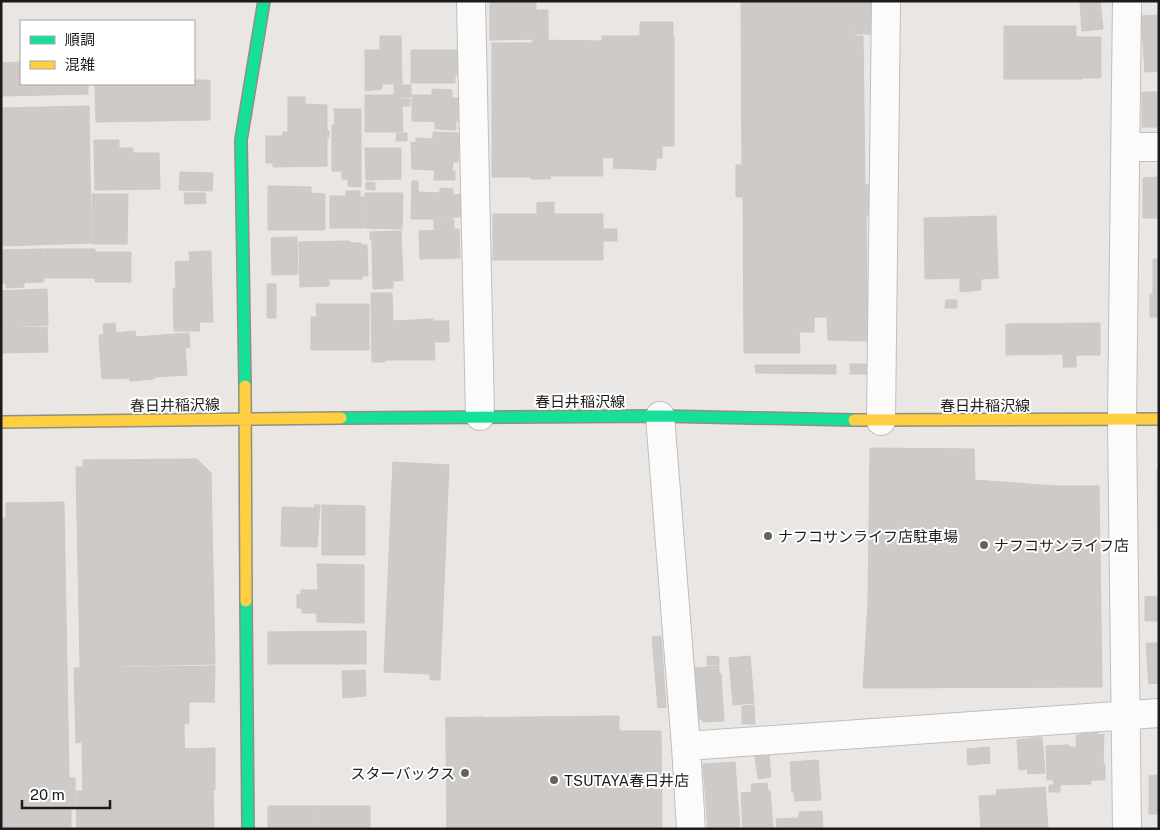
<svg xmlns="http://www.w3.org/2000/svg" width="1160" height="830" font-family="'Public Sans','Noto Sans JP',sans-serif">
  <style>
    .building { fill: #cecac8; stroke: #ccc8c5 }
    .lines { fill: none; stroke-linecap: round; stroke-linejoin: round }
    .street-casing { stroke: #c0bfbe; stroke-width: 30 }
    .fast-casing { stroke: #90907d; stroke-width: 14 }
    .slow-casing { stroke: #90907d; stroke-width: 14 }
    .street { stroke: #fcfbfb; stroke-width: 28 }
    .fast { stroke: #16e098; stroke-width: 11 }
    .slow { stroke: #ffcf43; stroke-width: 11 }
    .poi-dot { fill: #636261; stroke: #fff; stroke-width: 2 }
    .labels { text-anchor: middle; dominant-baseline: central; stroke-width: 4; stroke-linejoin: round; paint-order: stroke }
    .street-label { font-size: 15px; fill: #1b1b1b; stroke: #fff }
    .poi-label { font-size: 15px; fill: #1b1b1b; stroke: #fff; text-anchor: start }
  </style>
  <rect width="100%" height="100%" fill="#e9e6e3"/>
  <path class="building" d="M490 1H536V39L490 40Z
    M741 1H854L855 36H863L865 185H874V214L866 215 868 341 828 340 827 317H814V332H799L800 353H744L743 197H736V165H742Z
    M1080 1H1100L1103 29 1082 31Z
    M872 2 873 34H856L855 3Z
    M536 10H548V40H536Z
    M1159 15V71L1145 72 1141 16Z
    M640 22H673V35L640 36Z
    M1004 26H1076V37H1082V79H1004Z
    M380 36H401L402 84H382V89L365 91V50H380Z
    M602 36H674V146H662V158H656L620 157 621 148H602L603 176H550L551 179H531V177H492V43H533V40L602 41Z
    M1082 37H1101V78H1082Z
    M411 50H457L458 75H455V83H411Z
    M21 62V84H88V94L1 96V63Z
    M194 80H210V120L96 122 95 84H194Z
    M394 85H411V97L396 98 397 95H394Z
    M432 89 452 90V122L412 121V95H432Z
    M1142 92H1159V127H1142Z
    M365 95H397L396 99H410V106H402L403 132H365Z
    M288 97H305V104L327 105V131H288Z
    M452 98H460V121H452Z
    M89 106 91 243 1 246V108Z
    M334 109H361V187L348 186V179H342V171H332V125H335Z
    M435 122H456V130L435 129Z
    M329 131V137L327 136V166L273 167V163H266V136H283V132Z
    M433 132 459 133 458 162H453L452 171 412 169 411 142 416 143V138L433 139Z
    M397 133H407V141H396Z
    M94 140H119V148H133V153H159L160 189 95 190Z
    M365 148H401V179L366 180Z
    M602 148H621L620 157 602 158Z
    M614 157 656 158V170L613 168Z
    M435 170 455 171V180H434Z
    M180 172 213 173 212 191 179 190Z
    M1158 177 1159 218H1143V178Z
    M412 181H418V192L440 193V188L453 189V219H411Z
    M366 182 375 183V190L366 189Z
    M268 186 311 187V193L325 194V230H268Z
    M346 191H360V197H364V228H330V196H346Z
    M184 193H205L206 203 185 204Z
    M365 193H403L402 229 365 228Z
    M92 194H128L127 244H92Z
    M461 194V217H453V195Z
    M554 202V214H603V229H617V241H603V260H493V214H537V203Z
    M996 216 998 278 981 279V290L960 292V278L925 279 924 218Z
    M434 220H454V229H434Z
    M459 229 460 258 420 259 419 231Z
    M401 231 403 280 393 281V288L373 289 372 240 370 239V232Z
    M297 237 298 274 272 275 271 238Z
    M350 241V243H361V245H367L368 276H362V279H329V286L300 287 299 242Z
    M43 249 44 282 1 283V250Z
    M44 249H95V278H45Z
    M211 251V260L190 261 189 252Z
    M95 252H131V282H95Z
    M1153 259H1159V317H1150V294H1153Z
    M211 260 213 322H199L200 331H174L173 289H176L175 262Z
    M24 282V287L6 288V283Z
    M267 284H276V318H267Z
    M47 289 48 325 1 327V291Z
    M371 293H392L393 321 433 319V321H449V342H434L435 360H385V362H372Z
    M946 300H957V308H945Z
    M316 304H369V350H311V317H317Z
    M115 323 116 333 135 331 136 337 189 333 190 347 185 348 187 375 154 377V379L130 381V378L102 379 99 335H104L103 324Z
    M1100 323V355H1076V367H1063V354L1006 355V324Z
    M47 327 48 352 1 353V328Z
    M850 364H868V374H850Z
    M755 365H836V374L756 373Z
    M870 448 974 449 975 480 1055 486H1099L1102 687 863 688 868 603Z
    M197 459 211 473 215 664 80 667 76 467H83V460Z
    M393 462 449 465 440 680H430V674L384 672Z
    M1157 470H1159V596H1158Z
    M64 502 69 778H75V808H71V829H1V518H6V503Z
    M314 505H320L317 547 281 546 282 507 315 508Z
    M322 505 365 506V555H322Z
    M317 564 364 565V623L317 622V613H302V608H297V595L301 594V590H318Z
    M1158 596 1159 621H1145V597Z
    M366 631V664H268V632Z
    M661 636 666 707 658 708 652 637Z
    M1146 643H1159V687V683L1149 684Z
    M707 656 719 657V665H707Z
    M750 656 754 703 733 705 729 658Z
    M215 666 214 702H189V723L184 724 185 790H213L214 829H77L76 791H83L82 742 76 743 74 668Z
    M719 666V673L721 674 724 721 703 722 702 719H696L693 668Z
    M365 670 366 696 343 698 342 671Z
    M754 705 755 724H742V706Z
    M619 716V731H661L662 829H447L446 718Z
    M484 717 483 829H447L446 718Z
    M1098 729V735L1104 734 1103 764H1105V780H1091L1090 778 1047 780 1046 746 1069 745V747H1077L1076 735H1080V730Z
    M1042 737 1045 773 1028 774 1027 769 1019 770 1017 740Z
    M989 747 990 763 968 765 967 749Z
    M215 748V790H185L184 749Z
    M769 755 771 777 758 779 755 756Z
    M818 760 821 800 795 801 794 792H792L790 762Z
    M735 762 740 829H708L703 764Z
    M1159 775V814H1149V776Z
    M1090 778 1091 784 1054 785 1053 779Z
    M767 783 768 791H770L773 829H743L741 793 752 792 751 784Z
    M1049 785H1060V792H1049Z
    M1045 787 1048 828 981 829 979 796 997 795 996 790Z
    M268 806H316V829H268Z
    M317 806H370V829H317Z
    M822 811 823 829H777L776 819 799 818V812Z"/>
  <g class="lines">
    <g class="street-casing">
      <path id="street" d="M471 1 480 416
        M1127 1 1122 420 1127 829
        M1126 147H1159
        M660 416 686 746 691 829
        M881 421 886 1
        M686 746 1159 713"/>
    </g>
    <g class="fast-casing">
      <path id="fast" d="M245 386 241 140 264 1
        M341 418 660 416 854 420
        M246 601 248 829"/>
    </g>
    <g class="slow-casing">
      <path id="slow" d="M245 386 246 601
        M854 420 1159 419
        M1 422 341 418"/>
    </g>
    <use href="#street" class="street"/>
    <use href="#fast" class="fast"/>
    <use href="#slow" class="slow"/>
  </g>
  <g class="poi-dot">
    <circle cx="768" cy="536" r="5"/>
    <circle cx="984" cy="545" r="5"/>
    <circle cx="465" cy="773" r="5"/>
    <circle cx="554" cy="780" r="5"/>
  </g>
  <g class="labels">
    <g class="street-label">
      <text x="580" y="401">春日井稲沢線</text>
      <text transform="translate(175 405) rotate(-1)">春日井稲沢線</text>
      <text x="985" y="405">春日井稲沢線</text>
    </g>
    <g class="poi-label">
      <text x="778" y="536">ナフコサンライフ店駐車場</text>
      <text x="994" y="545">ナフコサンライフ店</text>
      <text x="455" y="773" text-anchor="end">スターバックス</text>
      <text x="564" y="780">TSUTAYA春日井店</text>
    </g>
  </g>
  <rect width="1160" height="830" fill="none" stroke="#1b1b1b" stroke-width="5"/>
  <rect x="20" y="20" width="175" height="65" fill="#ffffff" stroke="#a4a4a4"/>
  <rect x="30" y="36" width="25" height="8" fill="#16e098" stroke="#a4a4a4"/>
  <text x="65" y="45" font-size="15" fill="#1b1b1b">順調</text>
  <rect x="30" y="61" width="25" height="8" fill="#ffcf43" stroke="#a4a4a4"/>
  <text x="65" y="70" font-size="15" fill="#1b1b1b">混雑</text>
  <path d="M22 800v8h88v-8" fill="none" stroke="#1b1b1b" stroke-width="2.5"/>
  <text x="30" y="800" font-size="15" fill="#1b1b1b" stroke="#ffffff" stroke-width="4" paint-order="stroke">20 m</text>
</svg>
